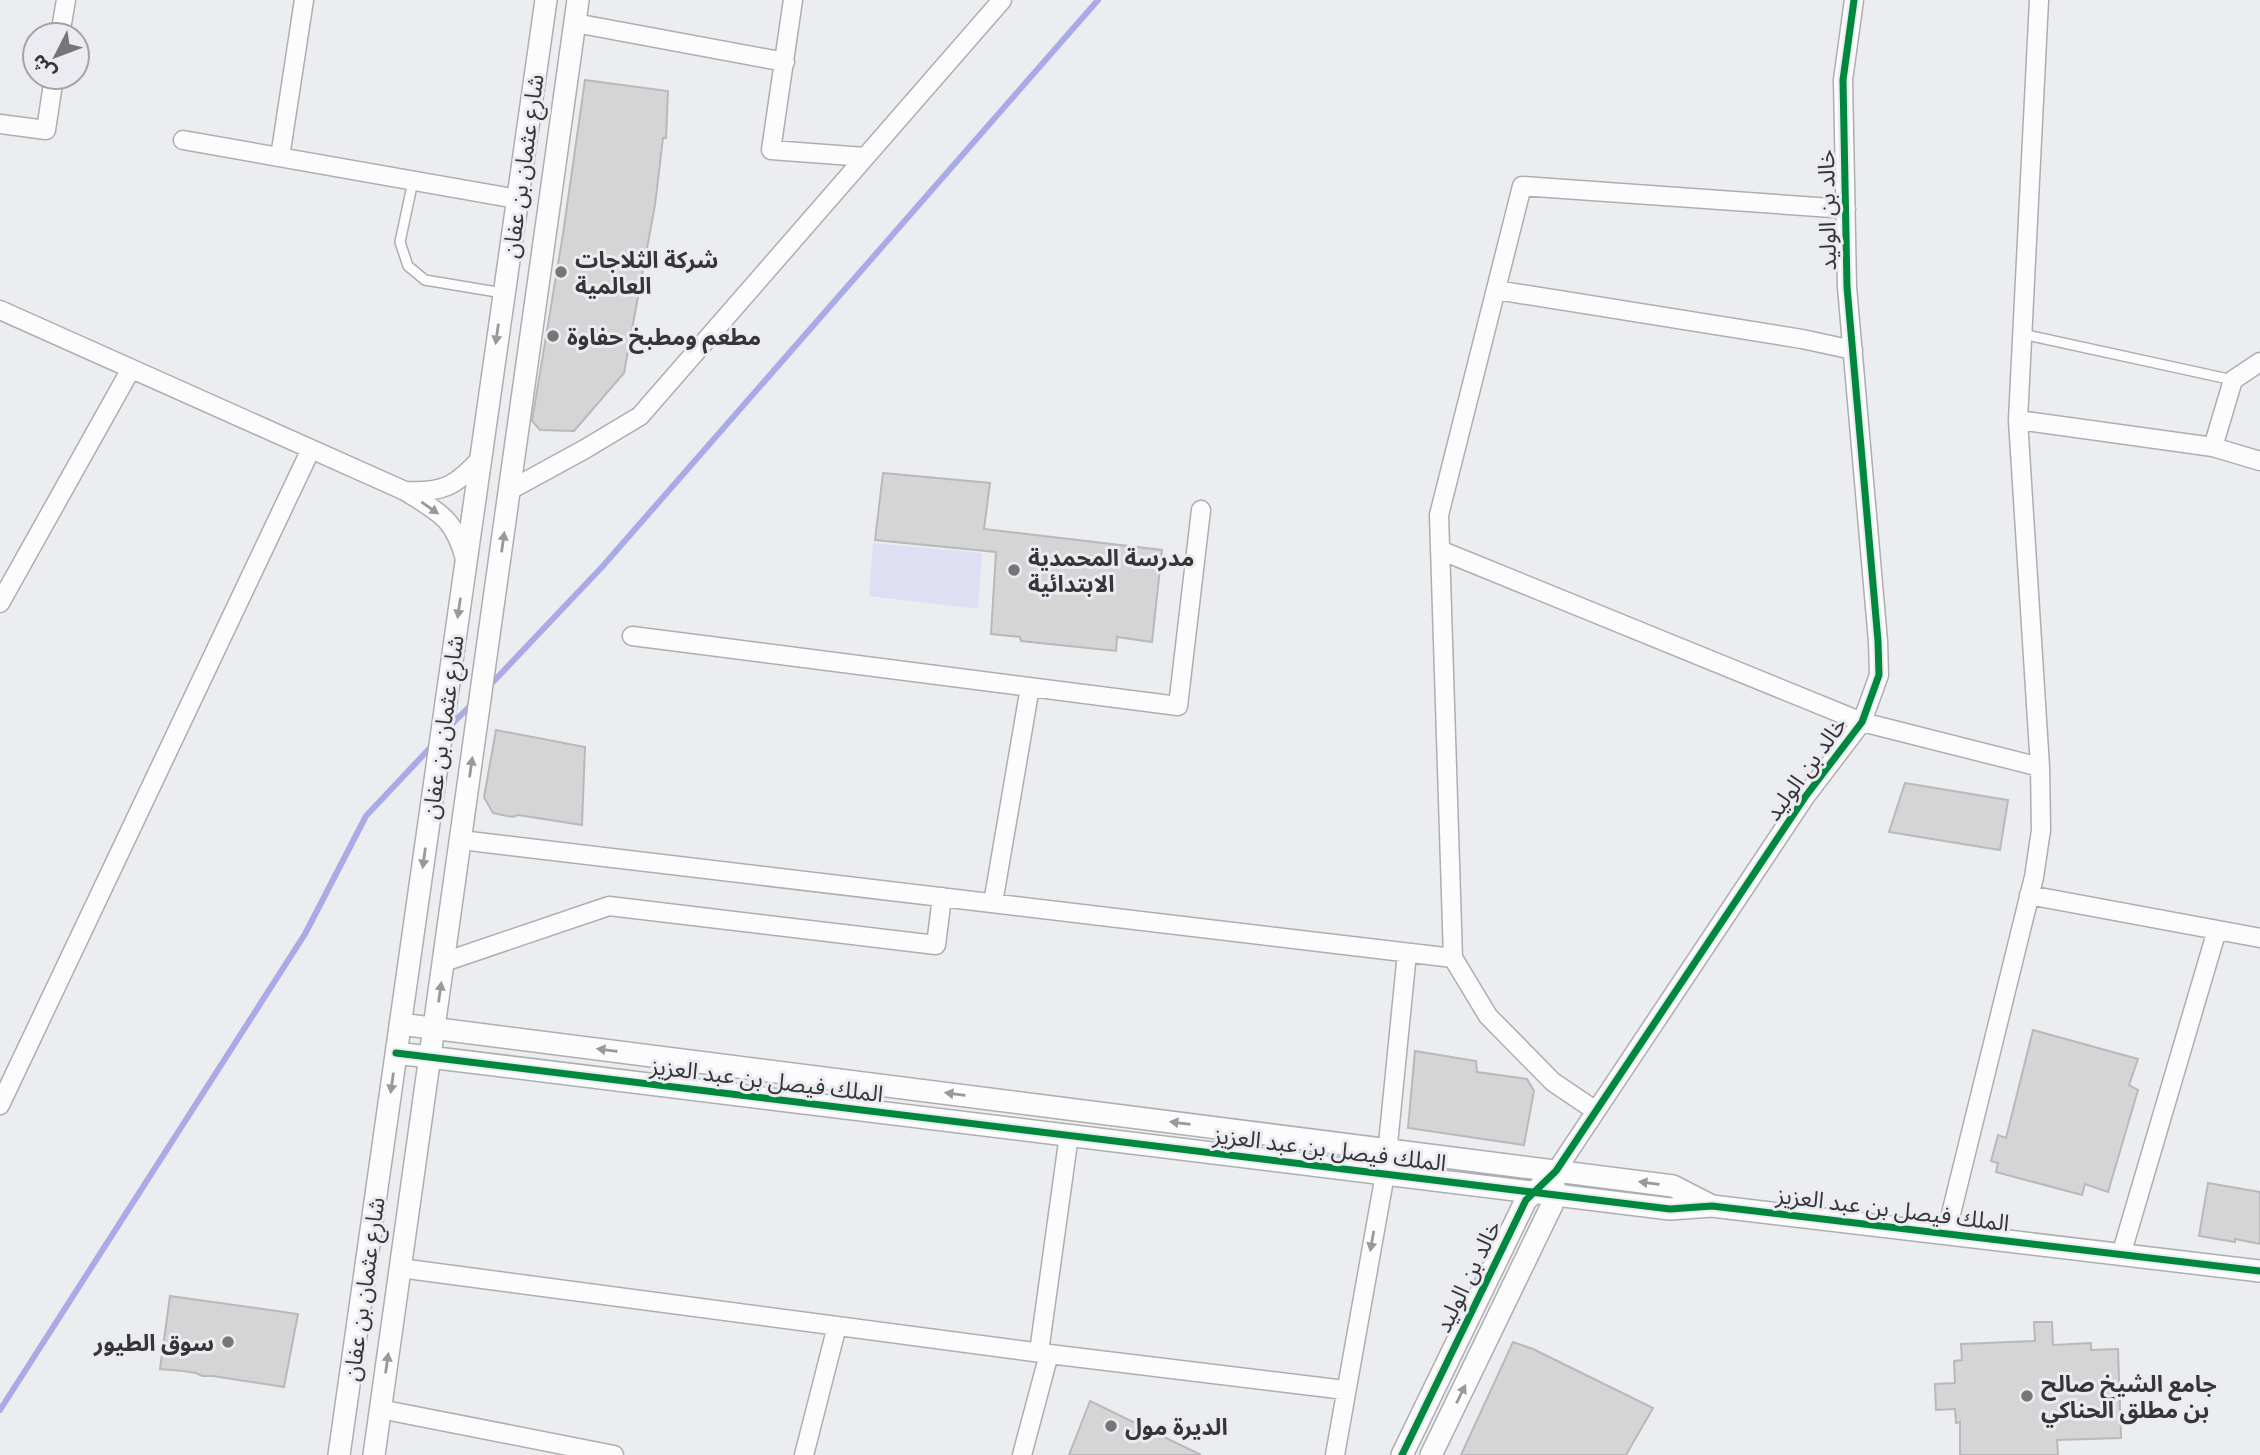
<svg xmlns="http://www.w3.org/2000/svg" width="2260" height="1455" font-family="'IBM Plex Sans','Noto Sans Arabic',sans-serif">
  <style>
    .green { fill: #dedff2 }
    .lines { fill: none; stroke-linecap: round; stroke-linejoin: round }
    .stream { stroke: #aaaae6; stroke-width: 6 }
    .building { fill: #d5d5d6; stroke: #b8b9b9; stroke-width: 2 }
    .service-casing { stroke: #aeaeb0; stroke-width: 12 }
    .minor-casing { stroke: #aeaeb0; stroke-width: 21 }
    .tertiary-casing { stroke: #aeaeb0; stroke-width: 24 }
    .service { stroke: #fcfcfd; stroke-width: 9 }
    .minor { stroke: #fcfcfd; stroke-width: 18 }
    .tertiary { stroke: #fcfcfd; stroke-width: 21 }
    .cycleway-casing { stroke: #ebecf1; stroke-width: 11 }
    .cycleway { stroke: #00873e; stroke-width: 7 }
    .oneway { fill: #99999a }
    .poi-dot { fill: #767678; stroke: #ebecf1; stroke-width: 2.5 }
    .labels { text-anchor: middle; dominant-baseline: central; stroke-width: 6; stroke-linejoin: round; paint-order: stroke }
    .street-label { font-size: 23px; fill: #363638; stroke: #ebecf1 }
    .poi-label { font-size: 23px; font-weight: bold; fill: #363638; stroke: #ebecf1; text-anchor: start }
  </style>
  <rect width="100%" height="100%" fill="#ecedf0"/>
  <path class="green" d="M873 543 982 553 978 609 869 596Z"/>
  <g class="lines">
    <path class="stream" d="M493 682 602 567 1098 0
      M452 724 471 705
      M0 1410 305 934 366 816 430 748"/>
  </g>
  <path class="building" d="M585 80 668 91 666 138H663L655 205 624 373 574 431 540 430 532 421 563 234Z
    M883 473 990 483 984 529 1162 550 1152 642 1117 637 1116 651 1021 641 1020 637 991 634 996 552 875 540Z
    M496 730 585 747 582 825 518 815 513 817 493 813 484 797Z
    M1905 783 2008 800 2000 850 1889 832Z
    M2033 1030 2138 1059 2129 1085 2138 1090 2108 1192 2085 1184 2082 1195 1996 1172 1998 1163 1991 1161 1998 1135 2006 1138Z
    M1415 1051 1476 1061 1477 1072 1527 1079 1534 1091 1524 1145 1408 1128Z
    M2208 1183 2260 1192V1244L2235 1239V1242L2199 1236Z
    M170 1296 298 1314 284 1387 213 1376H202L196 1373 183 1371 160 1369Z
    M2034 1322H2052L2053 1345 2091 1343V1350L2118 1349 2121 1438 2057 1440 2058 1455H1960V1422L1956 1423 1955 1409 1936 1410 1935 1384 1955 1383 1954 1361 1962 1360 1961 1344 2035 1341Z
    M1513 1342 1533 1349 1653 1408 1626 1455H1461Z
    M1090 1401 1201 1455H1069Z"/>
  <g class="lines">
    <g class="service-casing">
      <path id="service" d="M413 181 400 242 408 266 425 280 503 293
        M2022 334 2233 380"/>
    </g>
    <g class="minor-casing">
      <path id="minor" d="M793 0 771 150 865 157
        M575 23 785 62
        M60 35 66 0
        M0 124 46 130 54 77
        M183 140 517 199
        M280 157 304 0
        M1496 290 1802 339 1853 350
        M0 310 405 491
        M2018 420 2213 447 2260 461
        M2213 447 2233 380 2260 362
        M510 490 585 449 640 416 1002 0
        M1440 550 1862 722 2040 767
        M465 559C454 518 440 513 405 491 443 493 456 486 481 458
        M0 603 131 369
        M632 636 1178 706 1201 510
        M461 840 1453 958 1488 1016 1553 1082 1596 1111
        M2029 895 2260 938
        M993 903 1030 687
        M1453 958 1439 515 1522 186 1846 209
        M444 962 609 906 936 945 942 897
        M0 1105 311 449
        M1556 1171 1805 797 1862 722 1879 675 1878 641 1847 287 1843 80 1854 0
        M1946 1234 2034 877 2041 830 2040 767 2018 420 2039 0
        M2121 1255 2217 930
        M400 1268 1049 1354 1345 1390
        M1039 1352 1069 1135
        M380 1409 614 1455
        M804 1455 837 1326
        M1022 1455 1049 1354
        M1335 1455 1385 1174 1407 953"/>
    </g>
    <g class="tertiary-casing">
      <path id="tertiary" d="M400 1024 1673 1186 1710 1205
        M396 1053 1670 1209 1712 1206 2260 1271
        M339 1455 546 0
        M374 1455 578 0
        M1402 1455 1526 1200 1542 1185
        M1431 1455 1552 1205 1554 1184"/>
    </g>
    <use href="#service" class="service"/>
    <use href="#minor" class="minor"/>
    <use href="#tertiary" class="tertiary"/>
    <g class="cycleway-casing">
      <path id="cycleway" d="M396 1053 1670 1209 1712 1206 2260 1271
        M1402 1455 1526 1200 1556 1171 1805 797 1862 722 1879 675 1878 641 1847 287 1843 80 1854 0"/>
    </g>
    <use href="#cycleway" class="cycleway"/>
  </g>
  <defs><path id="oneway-solid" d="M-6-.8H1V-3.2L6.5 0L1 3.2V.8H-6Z" transform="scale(1.75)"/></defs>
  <g class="oneway">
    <use href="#oneway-solid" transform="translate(497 334) rotate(98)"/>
    <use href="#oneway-solid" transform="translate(430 508) rotate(35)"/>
    <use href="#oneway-solid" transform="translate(503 542) rotate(-82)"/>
    <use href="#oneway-solid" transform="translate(459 608) rotate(98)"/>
    <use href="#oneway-solid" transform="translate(471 767) rotate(-82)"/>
    <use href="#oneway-solid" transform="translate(424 858) rotate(98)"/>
    <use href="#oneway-solid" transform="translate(440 992) rotate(-82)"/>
    <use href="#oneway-solid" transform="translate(607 1050) rotate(-173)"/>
    <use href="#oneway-solid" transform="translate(392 1083) rotate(98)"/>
    <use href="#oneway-solid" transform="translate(955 1094) rotate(-173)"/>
    <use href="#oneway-solid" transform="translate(1180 1123) rotate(-173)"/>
    <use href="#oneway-solid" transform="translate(1649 1183) rotate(-173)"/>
    <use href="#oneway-solid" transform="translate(1372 1241) rotate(100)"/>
    <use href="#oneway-solid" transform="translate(387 1363) rotate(-82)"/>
    <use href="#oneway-solid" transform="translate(1461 1394) rotate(-64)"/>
  </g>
  <g class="poi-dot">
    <circle cx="561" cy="272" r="7"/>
    <circle cx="553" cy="336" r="7"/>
    <circle cx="1014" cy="570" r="7"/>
    <circle cx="228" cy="1342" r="7"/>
    <circle cx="2027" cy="1396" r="7"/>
    <circle cx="1111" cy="1426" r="7"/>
  </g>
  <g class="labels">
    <g class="street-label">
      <text transform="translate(522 166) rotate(-82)">شارع عثمان بن عفان</text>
      <text transform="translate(1826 210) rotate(-91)">خالد بن الوليد</text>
      <text transform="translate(442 727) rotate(-82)">شارع عثمان بن عفان</text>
      <text transform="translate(1805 768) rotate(-54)">خالد بن الوليد</text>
      <text transform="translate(767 1079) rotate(7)">الملك فيصل بن عبد العزيز</text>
      <text transform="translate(1330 1148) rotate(7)">الملك فيصل بن عبد العزيز</text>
      <text transform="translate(1893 1208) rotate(7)">الملك فيصل بن عبد العزيز</text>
      <text transform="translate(1467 1276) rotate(-64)">خالد بن الوليد</text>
      <text transform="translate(363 1289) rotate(-82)">شارع عثمان بن عفان</text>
    </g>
    <g class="poi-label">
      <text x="575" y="259">شركة الثلاجات<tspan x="575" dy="26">العالمية</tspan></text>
      <text x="567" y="336">مطعم ومطبخ حفاوة</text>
      <text x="1028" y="557">مدرسة المحمدية<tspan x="1028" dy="26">الابتدائية</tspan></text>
      <text x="214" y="1342" text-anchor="end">سوق الطيور</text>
      <text x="2041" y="1383">جامع الشيخ صالح<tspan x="2041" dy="26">بن مطلق الحناكي</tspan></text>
      <text x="1125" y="1426">الديرة مول</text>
    </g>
  </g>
  <g transform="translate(56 56) rotate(228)"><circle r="33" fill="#ebecf1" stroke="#a3a3a7" stroke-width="2"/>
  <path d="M0-5L12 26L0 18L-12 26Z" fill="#767678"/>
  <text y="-10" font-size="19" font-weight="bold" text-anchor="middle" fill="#363638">ش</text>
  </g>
</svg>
